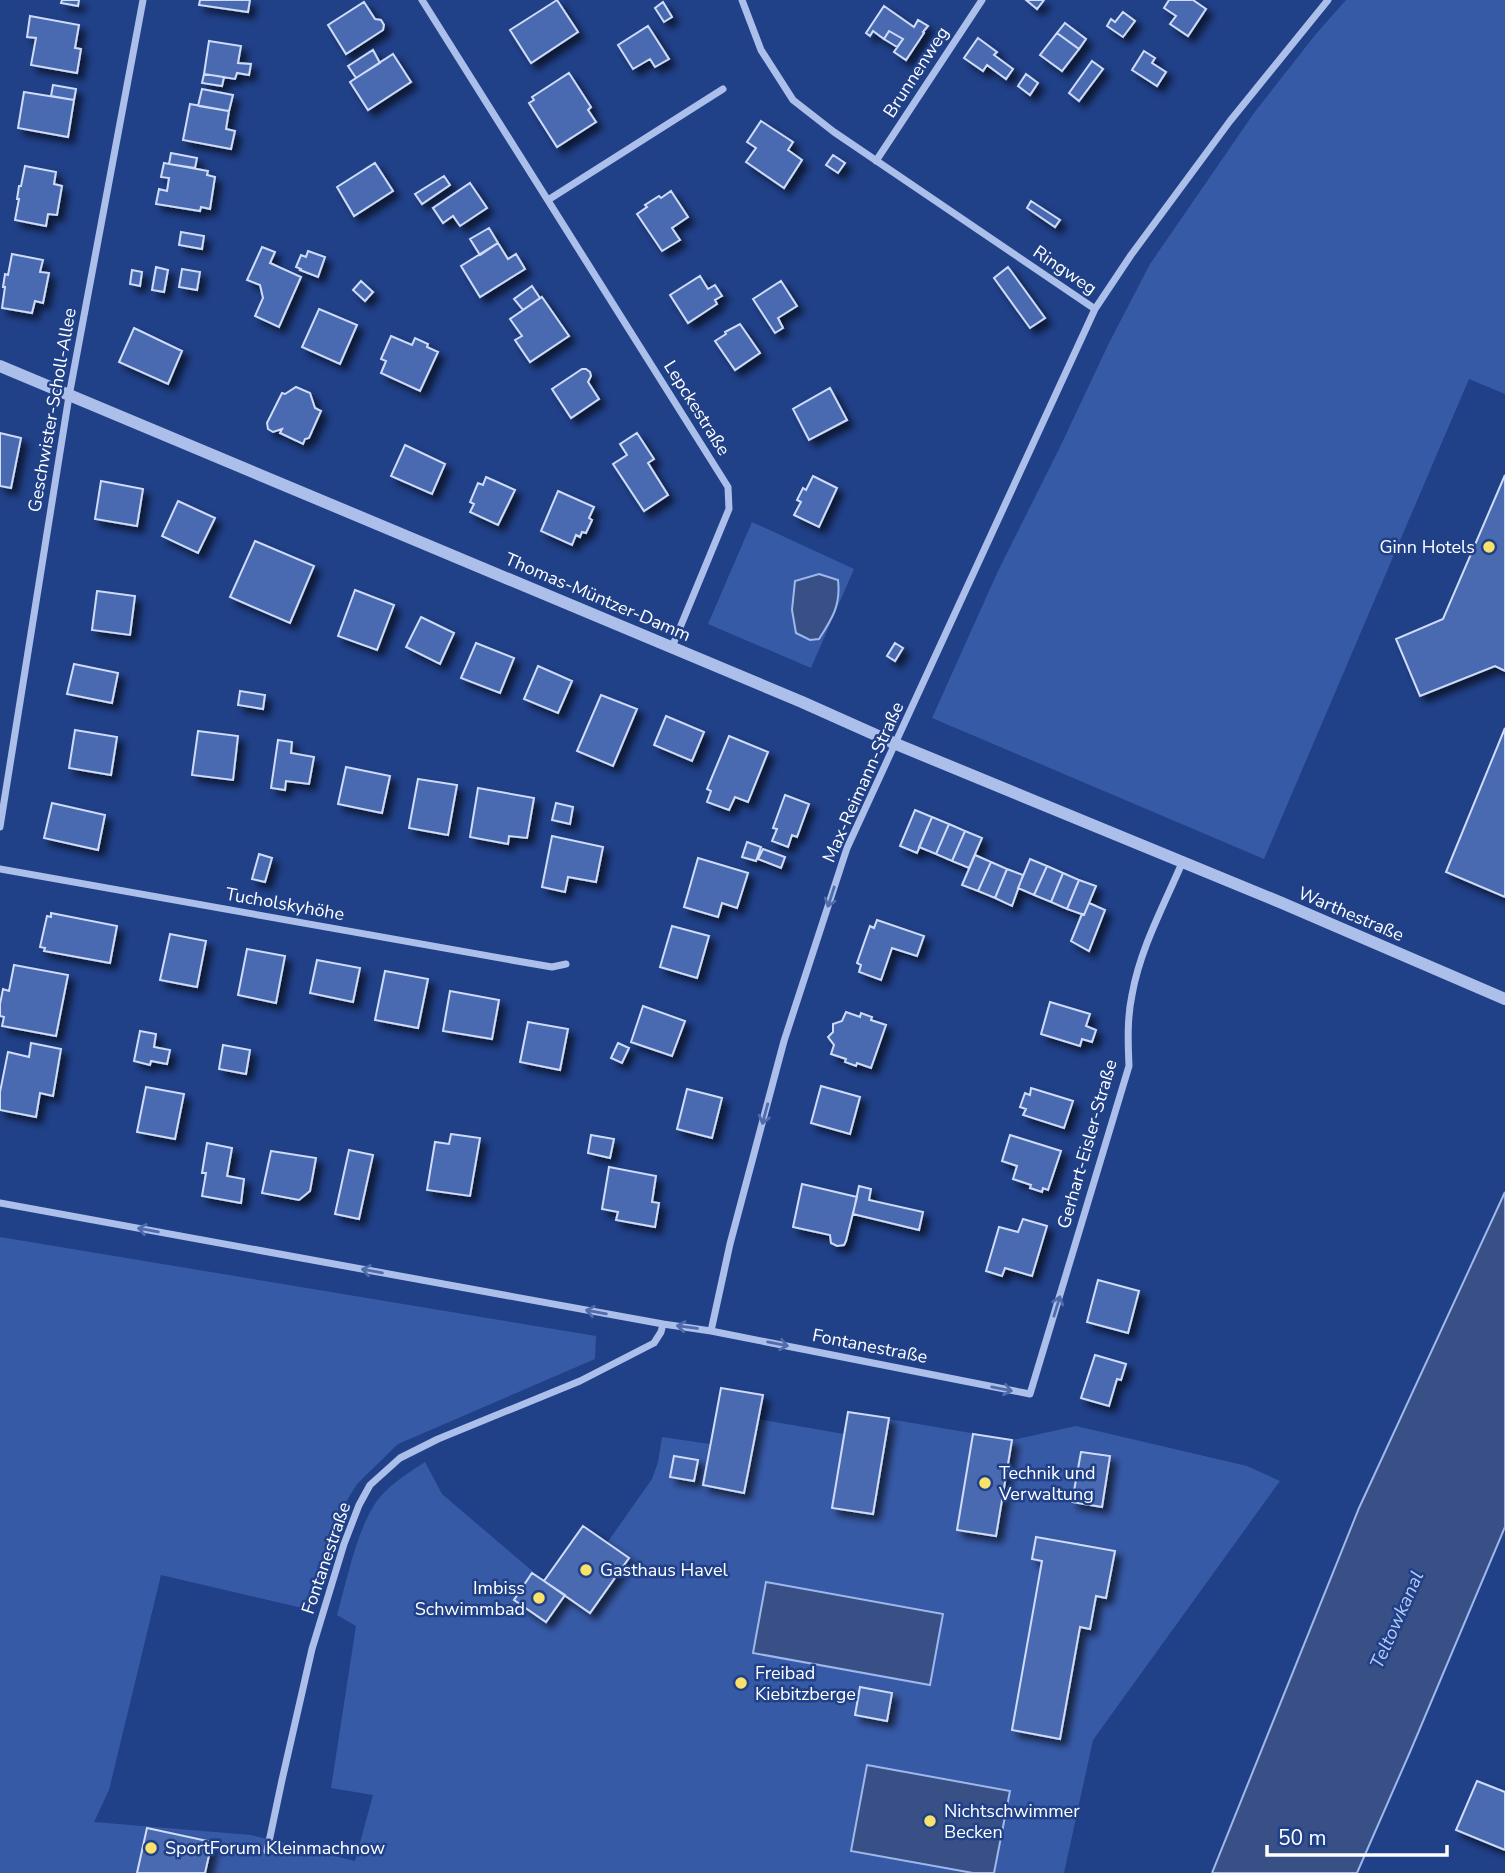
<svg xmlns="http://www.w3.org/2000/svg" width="1505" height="1873" font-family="'Nunito Sans',sans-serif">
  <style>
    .green { fill: #375aa7 }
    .water { fill: #395086; stroke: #9eb8ec; stroke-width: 2 }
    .building { fill: #4969b0; stroke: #cfdcf8; stroke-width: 2; filter: url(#shadow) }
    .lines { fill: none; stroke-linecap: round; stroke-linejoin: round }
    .minor { stroke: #abbfea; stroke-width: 7 }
    .tertiary { stroke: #abbfea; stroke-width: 12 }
    .oneway { stroke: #516caa }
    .poi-dot { fill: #f8e26b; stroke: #204088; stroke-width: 2.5 }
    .labels { text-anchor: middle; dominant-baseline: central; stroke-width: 5; stroke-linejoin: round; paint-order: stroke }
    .street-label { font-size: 18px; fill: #fff; stroke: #204088 }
    .poi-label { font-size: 18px; fill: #fff; stroke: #204088; text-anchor: start }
    .water-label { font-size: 19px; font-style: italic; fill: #b6c9f2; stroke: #204088 }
  </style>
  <defs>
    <filter id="shadow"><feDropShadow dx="6" dy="6" stdDeviation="3.5" flood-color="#0009"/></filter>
  </defs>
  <rect width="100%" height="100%" fill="#204088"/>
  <path class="green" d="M1346 0H1505V394L1469 379 1264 859 932 718 998 571 1060 447 1109 343 1150 264 1254 113 1315 35Z
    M752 522 854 569 811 668 708 624Z
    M0 1237 596 1336 595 1359 398 1444 357 1484 332 1525 311 1610 161 1575 109 1790 94 1822 251 1835 355 1861 373 1795 331 1788 356 1626 337 1615C347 1580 358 1522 381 1496 393 1482 410 1472 425 1462L442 1494 544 1581 583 1526 607 1543 652 1479 658 1462 662 1437 710 1444 721 1388 763 1395 758 1419 844 1434 848 1412 1012 1440 1076 1426 1247 1466 1280 1481 1093 1740 1064 1873H0Z"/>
  <path class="water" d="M819 574 838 580C841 605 832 619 819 639L810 640 796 633 792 610 795 581Z
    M1505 1192V1527L1410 1752 1357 1873H1212L1359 1508Z
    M766 1582 943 1614 930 1685 753 1653Z
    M867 1765 1010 1791 994 1873H973L851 1851Z"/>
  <path class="building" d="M62 0H79L78 6 61 3Z
    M200 0H250L248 12 199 5Z
    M557 0 578 32 531 63 510 30Z
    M1026 0H1044L1037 9Z
    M1169 0H1193L1206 9 1188 36 1170 24 1176 16 1164 8Z
    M364 2 375 19 381 20 384 25 383 30 346 54 328 25Z
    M663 2 672 17 664 22 655 8Z
    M884 6 914 27 918 20 928 26 923 32 924 33 906 60 894 52 903 39 889 31 884 39 873 31 870 36 866 33Z
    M1123 12 1135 21 1123 37 1107 26 1111 19 1115 22Z
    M30 16 79 25 75 48 81 49 77 73 31 65 36 38 27 37Z
    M1065 23 1086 39 1079 49 1057 33Z
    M648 26 669 59 655 67 650 59 633 69 618 45Z
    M889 31 903 39 897 47 884 39Z
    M1057 33 1079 49 1062 71 1040 55Z
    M978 38 997 52 994 55 1013 69 1006 79 987 65 983 71 964 58Z
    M209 41 241 46 238 63 251 64 249 75 237 73 235 79 204 74Z
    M373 50 380 63 356 78 348 66Z
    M1144 51 1155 58 1152 63 1166 72 1157 86 1132 70Z
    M393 54 411 82 368 110 350 82Z
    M1092 61 1103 69 1079 101 1069 93Z
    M569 73 591 107 588 110 596 122 557 147 529 103 534 100 532 97Z
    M204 74 224 77 222 86 202 83Z
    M1026 74 1038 83 1030 95 1018 86Z
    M53 85 76 89 74 100 51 96Z
    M202 89 233 95 229 111 198 106Z
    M24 92 74 100 68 137 18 128Z
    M190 104 229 111 226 129 235 131 231 149 183 140Z
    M761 121 793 142 788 150 802 160 784 188 746 162 756 148 747 142Z
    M171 153 197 158 195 168 169 164Z
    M833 155 845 163 838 173 826 165Z
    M164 163 208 171 207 175 215 177 210 209 201 207 200 211 156 204 159 189 167 191 169 178 161 177Z
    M375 163 393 191 354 216 337 187Z
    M25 166 56 172 54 184 62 186 57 215 48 214 46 226 15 220 19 199H17L19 186H21Z
    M444 176 450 185 422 204 415 194Z
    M470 183 487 208 460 226 453 216 443 223 433 208Z
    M671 191 688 217 672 228 680 240 662 251 637 214 647 207 645 205 659 196 661 198Z
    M1031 201 1060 220 1055 227 1027 208Z
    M489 228 498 243 480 255 470 239Z
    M181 232 204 236 202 249 179 245Z
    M498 243 508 259 516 254 525 269 480 297 461 266Z
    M262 247 275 252 270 263 301 277 279 327 255 316 263 298 260 285 247 280Z
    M308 251 325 257 318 277 300 270 301 269 296 267 301 255 306 257Z
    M12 254 43 260 40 272 49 273 43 303 35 301 32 313 2 308 5 287H3L5 274 8 275Z
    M156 267 168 270 164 292 152 290Z
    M1008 267 1045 318 1030 328 994 278Z
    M182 269 200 272 197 290 179 287Z
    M132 270 142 272 140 286 130 284Z
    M700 276 708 289 715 285 722 296 715 300 717 304 688 323 670 295Z
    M361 281 373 292 365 301 353 290Z
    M781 281 797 306 778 318 783 328 775 333 753 299Z
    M532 286 540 298 523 310 514 299Z
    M542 297 569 336 530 362 515 340 522 336 510 319Z
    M319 309 357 325 340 364 302 347Z
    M740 324 760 353 735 370 715 341 726 334 725 332Z
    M134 328 182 351 168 384 119 362Z
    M391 336 412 345 415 338 428 344 427 347 438 352 420 391 381 373 386 361 381 359Z
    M582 369H586L590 372 591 376 588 382 599 399 571 418 552 389Z
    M296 387 310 393 315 408 321 411 309 438 305 439 303 444 280 433 282 429 273 432 268 429 267 423 282 393 285 394Z
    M830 388 847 420 809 440 793 409Z
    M0 433 21 438 11 488 0 486Z
    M637 433 654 459 648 463 668 495 644 511 613 464 627 455 620 444Z
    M405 445 445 464 432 494 391 476Z
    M1505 475V671L1495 666 1420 696 1396 639 1443 619Z
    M813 476 837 488 819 527 794 515 801 502 797 500 803 488 806 490Z
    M486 477 515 490 498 525 470 512 474 504 470 502 478 483 483 485Z
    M101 481 143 489 137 526 95 519Z
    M558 491 594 507 589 518 592 520 586 533 582 532 580 537 576 535 572 545 541 531Z
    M178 501 215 518 198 553 162 536Z
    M255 541 314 566 290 623 230 597Z
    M355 590 394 605 377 650 338 636Z
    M97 591 135 596 130 635 92 630Z
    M421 617 454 633 440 664 406 647Z
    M476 643 514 658 500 693 461 678Z
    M895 643 903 648 895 661 887 656Z
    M74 664 118 673 112 703 67 694Z
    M538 666 572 681 558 713 524 699Z
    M240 691 265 695 263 709 238 705Z
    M601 695 637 709 613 766 577 751Z
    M666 716 704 732 692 761 654 745Z
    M1505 728V897L1446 872Z
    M75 730 117 737 111 775 69 768Z
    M198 731 238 736 233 780 192 775Z
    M729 736 768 752 748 802 735 797 729 810 707 802 711 791 707 789Z
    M278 740 292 742 291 753 314 757 309 784 286 781 285 790 271 788Z
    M346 767 390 776 382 813 338 804Z
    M418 779 457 785 448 835 409 828Z
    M478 788 534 798 527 838 509 836 508 844 470 837Z
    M785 795 809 804 797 837 792 835 788 847 772 841 777 829 773 828Z
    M52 803 105 815 98 850 44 838Z
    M556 803 573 807 570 824 552 820Z
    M915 810 932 817 917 853 900 846Z
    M932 817 949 824 936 854 919 847Z
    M949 824 965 831 952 861 936 854Z
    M965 831 982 838 969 868 952 861Z
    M552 836 603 847 596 882 568 877 565 892 542 887Z
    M747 842 761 847 756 861 742 857Z
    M763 849 785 857 781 868 758 859Z
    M259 854 272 858 265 882 252 879Z
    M975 855 991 862 978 891 962 885Z
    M698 858 748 873 737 908 722 903 718 917 684 907Z
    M1030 859 1047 866 1034 895 1018 888Z
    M991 862 1007 869 995 898 978 891Z
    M1047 866 1063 873 1051 902 1034 895Z
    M1007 869 1023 875 1012 906 995 898Z
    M1063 873 1079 880 1067 909 1051 902Z
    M1079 880 1096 886 1084 915 1067 909Z
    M1089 903 1105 910 1089 951 1071 941 1082 914 1084 915Z
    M51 913 117 926 110 963 44 951 45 948 40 947 47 916 51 917Z
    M877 920 924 936 917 956 892 948 881 980 859 972 861 965 857 963 870 926 874 928Z
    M672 926 709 936 697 978 660 967Z
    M170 934 206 941 197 987 160 980Z
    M247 949 285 956 276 1003 238 995Z
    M317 960 360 968 353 1002 310 993Z
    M14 965 68 975 56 1036 2 1026 4 1017 0 1016V1004L3 989 9 991Z
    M385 971 428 979 418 1028 375 1020Z
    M450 991 499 1000 492 1039 443 1031Z
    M1050 1002 1090 1014 1086 1026 1096 1030 1092 1042 1082 1039 1080 1046 1041 1034Z
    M643 1006 685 1021 672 1056 631 1042Z
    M846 1012 860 1017 861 1013 872 1017 871 1020 886 1025 871 1068 857 1063 856 1066 845 1062 846 1059 831 1054 834 1045 828 1037 833 1032V1024L842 1021Z
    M528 1022 568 1029 560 1070 520 1062Z
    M140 1031 156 1034 154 1047 170 1050 167 1064 151 1061 150 1065 134 1061Z
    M31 1043 61 1049 53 1096 40 1093 36 1117 0 1110V1092L8 1052 29 1057Z
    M618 1043 629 1048 622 1063 611 1058Z
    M223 1045 250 1050 246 1074 219 1069Z
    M821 1086 860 1097 850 1134 811 1123Z
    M146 1087 184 1094 175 1139 137 1132Z
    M1031 1088 1073 1101 1064 1128 1023 1115 1026 1109 1020 1107 1025 1093 1030 1095Z
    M687 1089 722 1098 712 1138 677 1129Z
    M451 1134 480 1138 470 1196 427 1190 435 1142 449 1144Z
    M591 1135 614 1139 610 1158 588 1153Z
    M1010 1135 1061 1151 1048 1190 1043 1188 1042 1192 1030 1188 1031 1185 1013 1179 1017 1166 1002 1161Z
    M207 1143 232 1148 227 1176 244 1179 241 1203 202 1196 206 1173H202Z
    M349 1150 373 1155 359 1219 335 1214Z
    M271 1151 316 1158 310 1191 299 1200 262 1193Z
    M609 1167 656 1176 652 1202 659 1203 655 1227 616 1220 618 1212 602 1209Z
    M802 1184 857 1197 846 1241 844 1245 837 1246 831 1243 830 1235 793 1227Z
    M859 1186 871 1189 869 1200 923 1212 919 1230 853 1214Z
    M1023 1219 1047 1226 1032 1276 1005 1268 1002 1276 986 1271 999 1227 1018 1232Z
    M1098 1280 1139 1291 1128 1333 1087 1322Z
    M1095 1355 1126 1364 1121 1380 1117 1379 1109 1406 1081 1398Z
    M721 1388 763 1395 744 1493 703 1485Z
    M848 1412 889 1418 873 1514 832 1508Z
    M973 1434 1012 1440 996 1536 957 1530Z
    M1081 1452 1110 1456 1102 1507 1072 1502Z
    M674 1456 698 1460 694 1481 670 1477Z
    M583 1526 629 1558 590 1613 544 1581Z
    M1036 1537 1115 1551 1106 1598 1096 1596 1090 1629 1080 1627 1060 1739 1012 1730 1042 1561 1032 1559Z
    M532 1573 565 1595 546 1622 514 1600Z
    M860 1687 892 1693 887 1721 855 1715Z
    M1477 1781 1505 1792V1850L1456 1830Z
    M147 1828 212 1842 205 1873H137Z"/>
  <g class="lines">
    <path class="minor" d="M422 0 728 487 729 509 672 647
      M742 0 761 50 793 100 834 132 1095 309
      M876 161 982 0
      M548 200 723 89
      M0 827 69 396 143 0
      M0 869 517 961 552 967 566 964
      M0 1203 663 1324 711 1331 1030 1394 1129 1066C1128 1043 1127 1018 1132 995 1140 949 1164 905 1182 863
      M711 1331 730 1244 784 1041 847 848 1095 309 1131 255 1230 121 1328 0
      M267 1851 282 1780 312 1649 344 1544 359 1505 370 1485 400 1458 438 1439 580 1381 654 1343 661 1332 663 1324"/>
    <path class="tertiary" d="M0 366 802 702 896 744 1282 903 1505 999"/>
  </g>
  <defs><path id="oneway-shaft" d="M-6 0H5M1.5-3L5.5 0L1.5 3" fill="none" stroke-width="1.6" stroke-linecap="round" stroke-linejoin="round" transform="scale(1.75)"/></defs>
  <g class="oneway">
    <use href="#oneway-shaft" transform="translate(831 897) rotate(108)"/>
    <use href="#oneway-shaft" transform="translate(765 1114) rotate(105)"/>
    <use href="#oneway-shaft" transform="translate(148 1230) rotate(-170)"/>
    <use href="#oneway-shaft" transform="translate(372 1271) rotate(-170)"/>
    <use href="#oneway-shaft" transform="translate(1057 1306) rotate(-73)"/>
    <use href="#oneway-shaft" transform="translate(596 1312) rotate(-170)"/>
    <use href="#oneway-shaft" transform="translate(687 1327) rotate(-172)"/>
    <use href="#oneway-shaft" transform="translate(778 1344) rotate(11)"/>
    <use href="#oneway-shaft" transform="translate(1002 1389) rotate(11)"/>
  </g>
  <g class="poi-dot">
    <circle cx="1489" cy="547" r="7"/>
    <circle cx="985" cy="1483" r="7"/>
    <circle cx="586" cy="1570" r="7"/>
    <circle cx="539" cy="1598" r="7"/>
    <circle cx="741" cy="1683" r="7"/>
    <circle cx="930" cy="1821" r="7"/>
    <circle cx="151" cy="1848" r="7"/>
  </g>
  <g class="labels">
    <g class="street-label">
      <text transform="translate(916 72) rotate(-57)">Brunnenweg</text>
      <text transform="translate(1065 270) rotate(34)">Ringweg</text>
      <text transform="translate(697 408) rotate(58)">Lepckestraße</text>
      <text transform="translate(52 410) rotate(-80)">Geschwister-Scholl-Allee</text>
      <text transform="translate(598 597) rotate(23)">Thomas-Müntzer-Damm</text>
      <text transform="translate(863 782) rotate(-66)">Max-Reimann-Straße</text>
      <text transform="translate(285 904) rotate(10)">Tucholskyhöhe</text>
      <text transform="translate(1351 914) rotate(23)">Warthestraße</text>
      <text transform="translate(1087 1144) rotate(-74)">Gerhart-Eisler-Straße</text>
      <text transform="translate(870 1346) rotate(11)">Fontanestraße</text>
      <text transform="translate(326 1558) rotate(-71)">Fontanestraße</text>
    </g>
    <g class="poi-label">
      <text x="1475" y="547" text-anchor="end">Ginn Hotels</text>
      <text x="999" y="1473">Technik und<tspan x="999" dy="21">Verwaltung</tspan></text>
      <text x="600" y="1570">Gasthaus Havel</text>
      <text x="525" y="1588" text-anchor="end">Imbiss<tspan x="525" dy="21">Schwimmbad</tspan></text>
      <text x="755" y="1673">Freibad<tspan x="755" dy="21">Kiebitzberge</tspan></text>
      <text x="944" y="1811">Nichtschwimmer<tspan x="944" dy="21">Becken</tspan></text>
      <text x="165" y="1848">SportForum Kleinmachnow</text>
    </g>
    <g class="water-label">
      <text transform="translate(1397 1620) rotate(-66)">Teltowkanal</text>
    </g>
  </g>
  <path d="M1267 1845v10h180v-10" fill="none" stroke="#ffffff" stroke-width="3.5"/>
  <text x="1278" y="1845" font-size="21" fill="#ffffff" stroke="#204088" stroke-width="5" paint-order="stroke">50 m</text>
</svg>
